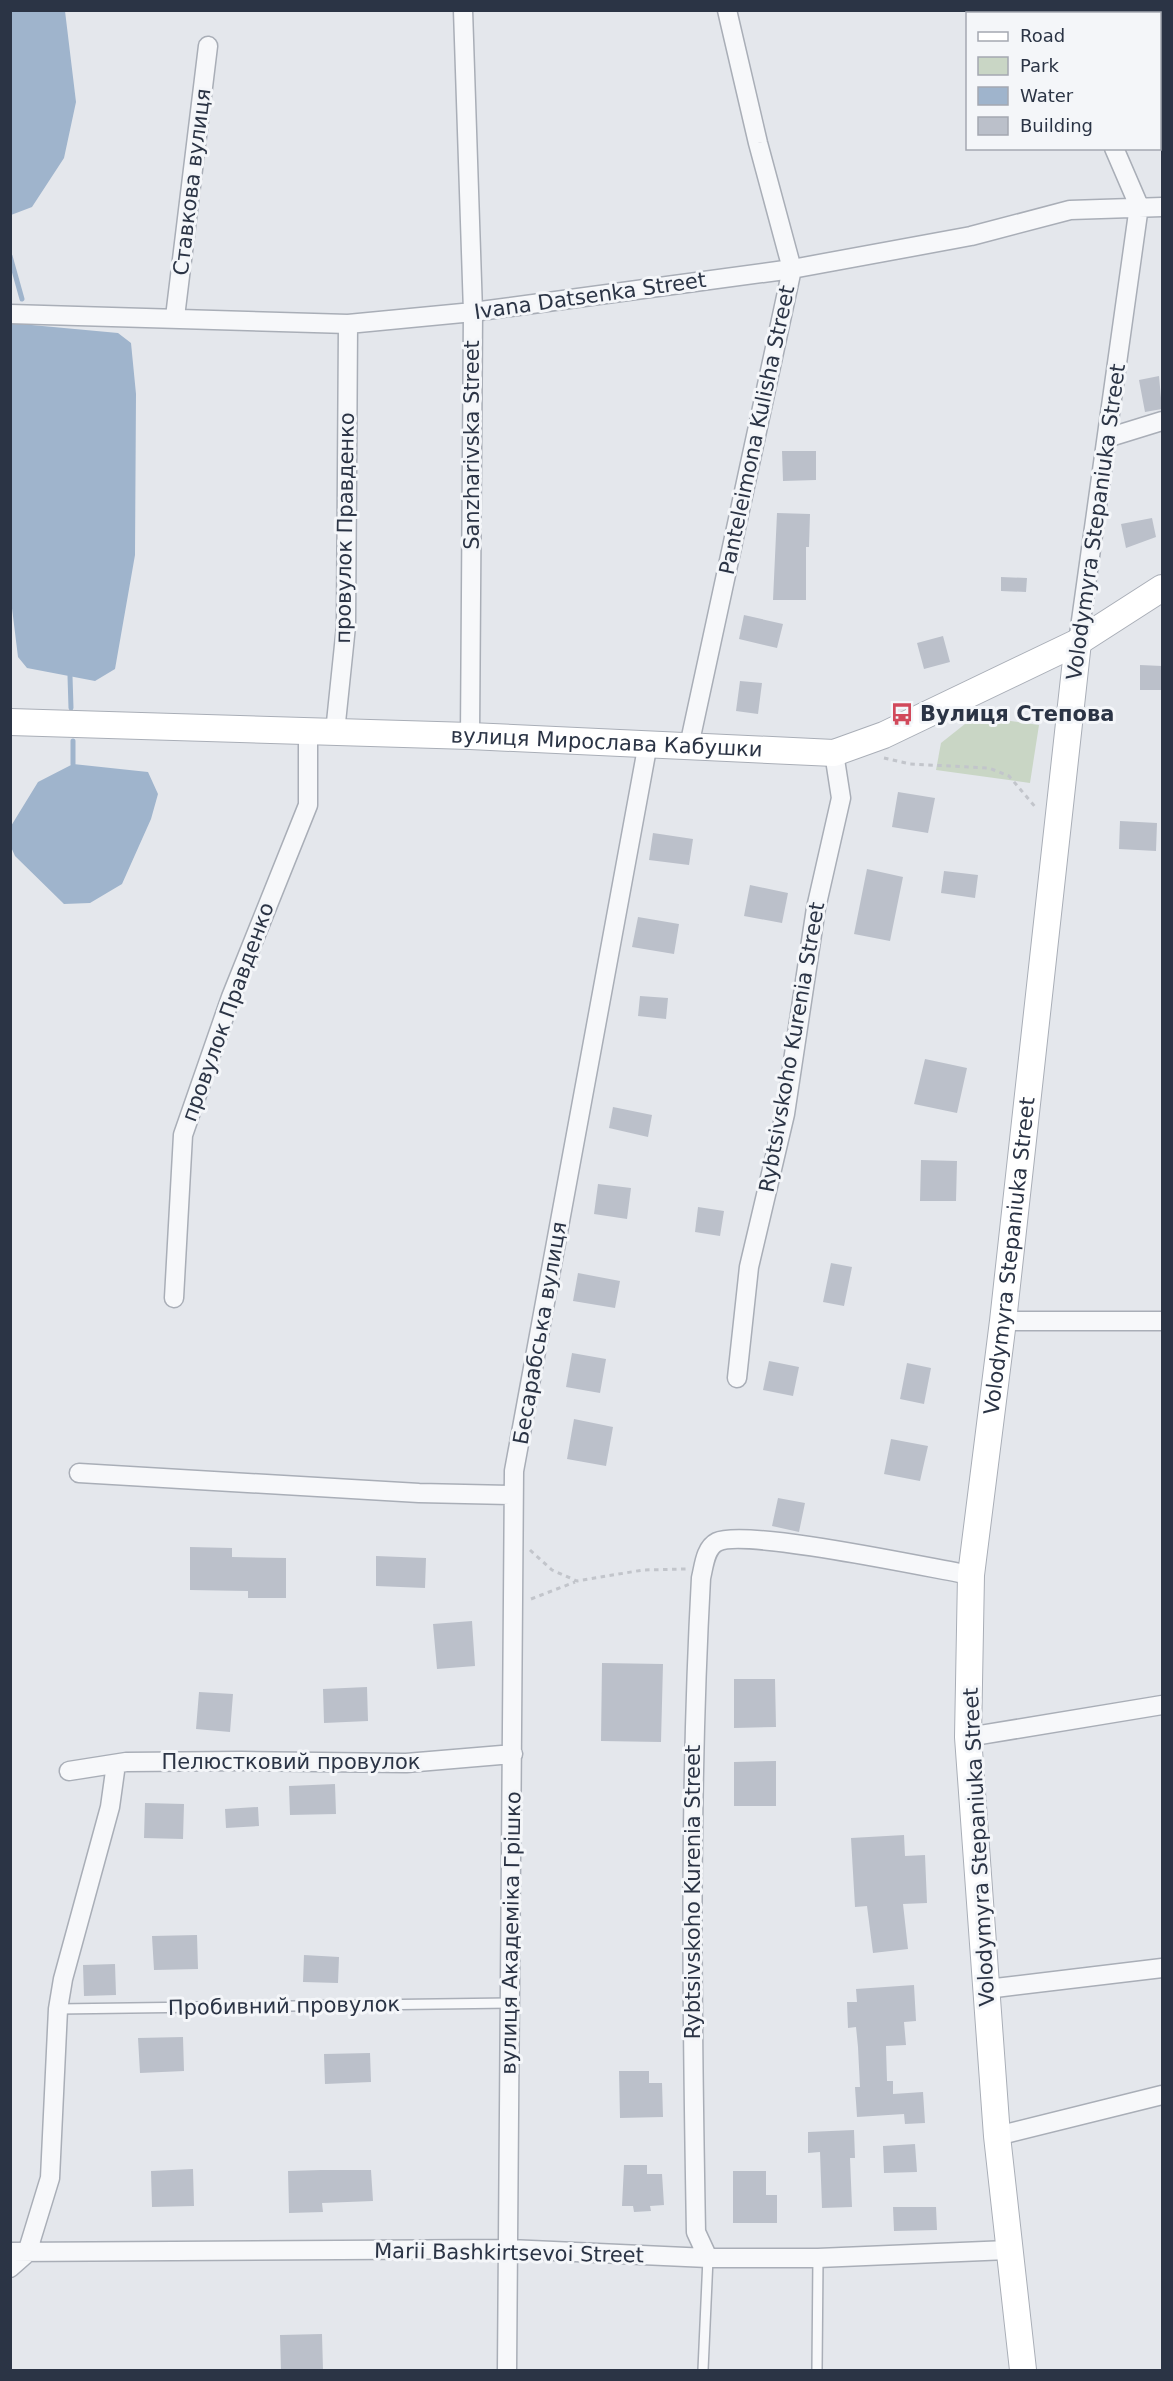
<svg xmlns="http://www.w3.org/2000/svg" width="1173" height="2381" font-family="'DejaVu Sans',sans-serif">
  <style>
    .green { fill: #c9d6c5 }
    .water { fill: #9fb4cc }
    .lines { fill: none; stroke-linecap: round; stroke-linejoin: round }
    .stream { stroke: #9fb4cc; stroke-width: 5 }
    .building { fill: #bbc0ca }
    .lane-casing { stroke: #a9aeb7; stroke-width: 12 }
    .street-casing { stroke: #a9aeb7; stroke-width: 21 }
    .secondary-casing { stroke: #a9aeb7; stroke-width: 28 }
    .path { stroke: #c2c5cb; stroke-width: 3; stroke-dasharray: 4.5 4.5; stroke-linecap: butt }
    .lane { stroke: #f7f8fa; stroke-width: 9 }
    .street { stroke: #f7f8fa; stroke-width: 18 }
    .secondary { stroke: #fff; stroke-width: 26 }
    .labels { text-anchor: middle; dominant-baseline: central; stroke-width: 6; stroke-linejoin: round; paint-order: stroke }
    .street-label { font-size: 21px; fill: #2b3445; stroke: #f4f6f9 }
    .poi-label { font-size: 21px; font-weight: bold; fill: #2b3445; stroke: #f4f6f9; text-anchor: start }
  </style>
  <rect width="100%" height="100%" fill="#e4e7ec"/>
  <path class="green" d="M975 716 1039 725 1030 783 936 770 941 743Z"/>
  <path class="water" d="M11 10 65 11 76 102 64 158 32 207 11 215Z
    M10 323 118 333 131 343 136 394 135 555 115 669 95 681 27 668 18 657 10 592Z
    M73 764 148 772 158 794 151 819 122 884 90 903 64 904 15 856 11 847V826L38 782Z"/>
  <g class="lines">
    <path class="stream" d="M10 256 22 299
      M70 676 71 708
      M73 741V764"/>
  </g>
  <path class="building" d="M1159 376 1162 409 1145 412 1139 380Z
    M782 451H816V480L783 481Z
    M777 513 810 514 809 547H806V600H773Z
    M1152 518 1156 537 1126 548 1121 524Z
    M1001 577 1027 578 1026 592 1001 591Z
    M744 615 783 624 777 648 739 639Z
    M943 636 950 662 924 669 917 643Z
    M1140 665 1162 666V690H1140Z
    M740 681 762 683 758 714 736 711Z
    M898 792 935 798 928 833 892 827Z
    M1120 821 1157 823 1156 851 1119 849Z
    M653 833 693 839 689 865 649 860Z
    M867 869 903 877 890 941 854 934Z
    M944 871 978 875 975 898 941 893Z
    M750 885 788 893 782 923 744 916Z
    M638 917 679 924 674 954 632 947Z
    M640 996 668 998 666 1019 638 1016Z
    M925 1059 967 1068 957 1113 914 1104Z
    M613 1107 652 1115 648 1137 609 1128Z
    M921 1160 957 1161 956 1201H920Z
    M598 1184 631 1188 627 1219 594 1214Z
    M698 1207 724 1211 720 1236 695 1232Z
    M831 1263 852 1267 844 1306 823 1302Z
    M578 1273 620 1281 615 1308 573 1301Z
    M572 1353 606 1359 600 1393 566 1387Z
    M769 1361 799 1367 793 1396 763 1390Z
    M907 1363 931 1368 924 1404 900 1399Z
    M574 1419 613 1427 606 1466 567 1459Z
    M891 1439 928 1446 920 1481 884 1474Z
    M778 1498 805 1503 799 1532 772 1526Z
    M190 1547 232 1548V1557L286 1558V1598H248V1591L190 1590Z
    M376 1556 426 1558 425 1588 376 1586Z
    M472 1621 475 1666 437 1669 433 1624Z
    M602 1663 663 1664 661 1742 601 1741Z
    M734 1679H775L776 1727 734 1728Z
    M367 1687 368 1721 324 1723 323 1689Z
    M199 1692 233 1694 230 1732 196 1729Z
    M776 1761V1806H734V1762Z
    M335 1784 336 1814 290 1815 289 1786Z
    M145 1803 184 1804 183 1839 144 1838Z
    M258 1807 259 1826 226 1828 225 1809Z
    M904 1835 905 1856 925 1855 927 1903 903 1904 908 1949 873 1953 867 1906 855 1907 851 1838Z
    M197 1935 198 1969 154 1970 152 1936Z
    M304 1955 339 1957 338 1983 303 1982Z
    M115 1964 116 1995 84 1996 83 1965Z
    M914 1985 916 2021 904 2022 906 2045 886 2046 887 2081H893V2094L923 2092 925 2123 905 2124 904 2114 857 2117 855 2087H860L858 2047 856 2027 848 2028 847 2002H857L856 1989Z
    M183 2037 184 2071 140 2073 138 2038Z
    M370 2053 371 2082 325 2084 324 2054Z
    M619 2071H649V2083H662L663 2117 620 2118Z
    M854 2130 855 2158H850L852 2207 822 2208 820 2152 808 2153V2132Z
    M915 2144 917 2172 884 2173 883 2146Z
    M624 2165H647V2174H662L664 2205 650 2206 651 2211 634 2212 633 2206H622Z
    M193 2169 194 2206 152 2207 151 2171Z
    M321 2170H371L373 2201 322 2203 323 2212 289 2213 288 2171Z
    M733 2171H766V2195H777V2223H733Z
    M893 2207H936L937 2230 894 2231Z
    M322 2334 323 2370H281L280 2335Z"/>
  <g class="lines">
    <g class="lane-casing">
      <path id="lane" d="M58 2009 510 2003
        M703 2370 708 2258
        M817 2370 818 2258"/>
    </g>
    <g class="street-casing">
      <path id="street" d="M463 10 473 312 470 736
        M1049 10 1050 14
        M10 314 348 324 473 312 792 269 971 236 1070 210 1162 207
        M175 317 208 46
        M1107 438 1162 421
        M1078 642 1139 206 1114 148
        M335 732 346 626 348 324
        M689 746 792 269 758 143 727 10
        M174 1298 183 1135 231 997 308 805V732
        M1003 1321H1162
        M737 1378 749 1267 785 1114 816 908 841 798 834 753
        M79 1473 419 1493 512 1495
        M968 1737 1162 1705
        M69 1771 126 1762 241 1761 406 1763 513 1754
        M987 1989 1162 1968
        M997 2136 1162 2095
        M10 2252 509 2249 708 2258H818L1008 2250
        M708 2258 696 2232C692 2014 689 1796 701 1578 704 1566 705 1548 717 1542 745 1528 930 1568 971 1575
        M10 2268 27 2253 50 2178 58 2009 63 1979 110 1807 116 1764
        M507 2370 514 1471 648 743"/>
    </g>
    <g class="secondary-casing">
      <g id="secondary">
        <path id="s1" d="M10 722 470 736 834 753 884 735 1078 642 1162 588"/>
        <path id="s2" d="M1023 2370 997 2136 968 1737 971 1575 1003 1321 1078 642"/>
      </g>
    </g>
    <path class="path" d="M884 758 910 764 989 768 1009 776 1037 809
      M530 1550 552 1570 577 1581 643 1570 686 1569
      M531 1599 575 1582"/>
    <use href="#lane" class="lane"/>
    <use href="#street" class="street"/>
    <use href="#secondary" class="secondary"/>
  </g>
  <defs>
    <g id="bus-bare" transform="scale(1.8)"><path d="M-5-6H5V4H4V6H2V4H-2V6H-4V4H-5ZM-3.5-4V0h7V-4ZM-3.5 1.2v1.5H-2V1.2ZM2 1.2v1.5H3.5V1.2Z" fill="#d1495b" stroke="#f4f6f9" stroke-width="2.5" paint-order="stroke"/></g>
  </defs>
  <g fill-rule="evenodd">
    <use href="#bus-bare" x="902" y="714"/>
  </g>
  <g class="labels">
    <g class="street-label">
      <text transform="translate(192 182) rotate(-83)">Ставкова вулиця</text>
      <text transform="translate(590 296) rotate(-8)">Ivana Datsenka Street</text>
      <text transform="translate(757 430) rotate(-78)">Panteleimona Kulisha Street</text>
      <text transform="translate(472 445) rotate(-90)">Sanzharivska Street</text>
      <text transform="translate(1096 522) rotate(-82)">Volodymyra Stepaniuka Street</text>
      <text transform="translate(345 528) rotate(-89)">провулок Правденко</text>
      <text stroke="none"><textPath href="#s1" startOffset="597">вулиця Мирослава Кабушки</textPath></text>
      <text transform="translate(228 1012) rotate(-70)">провулок Правденко</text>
      <text transform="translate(792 1047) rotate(-80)">Rybtsivskoho Kurenia Street</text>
      <text stroke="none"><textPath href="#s2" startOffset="1119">Volodymyra Stepaniuka Street</textPath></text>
      <text transform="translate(540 1333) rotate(-80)">Бесарабська вулиця</text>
      <text x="291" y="1762">Пелюстковий провулок</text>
      <text transform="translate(979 1847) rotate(-93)">Volodymyra Stepaniuka Street</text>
      <text transform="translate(693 1892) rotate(-90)">Rybtsivskoho Kurenia Street</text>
      <text transform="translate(511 1933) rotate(-89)">вулиця Академіка Грішко</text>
      <text transform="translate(284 2006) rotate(-1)">Пробивний провулок</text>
      <text transform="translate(509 2253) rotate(1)">Marii Bashkirtsevoi Street</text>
    </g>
    <g class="poi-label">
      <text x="920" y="714">Вулиця Степова</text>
    </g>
  </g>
  <rect width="1173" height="2381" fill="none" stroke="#2b3445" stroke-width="24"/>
  <rect x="966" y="12" width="195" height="138" fill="#f4f6f9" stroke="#a4a8b1" stroke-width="1.5"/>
  <rect x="978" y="32" width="30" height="9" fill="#ffffff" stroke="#a4a8b1" stroke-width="1.5"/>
  <text x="1020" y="42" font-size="18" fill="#2b3445">Road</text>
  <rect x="978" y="57" width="30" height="18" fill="#c9d6c5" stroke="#a4a8b1" stroke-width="1.5"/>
  <text x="1020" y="72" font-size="18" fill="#2b3445">Park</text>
  <rect x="978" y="87" width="30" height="18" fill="#9fb4cc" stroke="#a4a8b1" stroke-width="1.5"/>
  <text x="1020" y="102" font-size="18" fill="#2b3445">Water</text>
  <rect x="978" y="117" width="30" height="18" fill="#bbc0ca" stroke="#a4a8b1" stroke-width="1.5"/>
  <text x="1020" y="132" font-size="18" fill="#2b3445">Building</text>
</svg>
